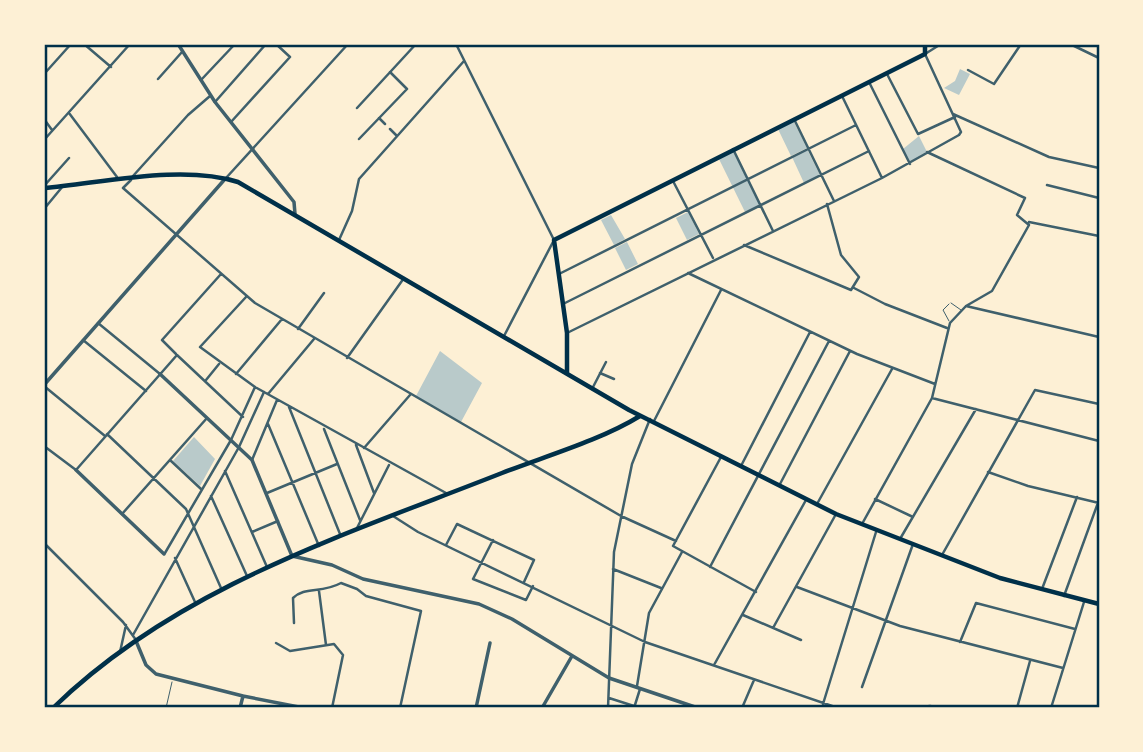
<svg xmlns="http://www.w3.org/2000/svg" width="1143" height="752" font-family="'Fira Sans Condensed',sans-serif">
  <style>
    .green { fill: #b9caca }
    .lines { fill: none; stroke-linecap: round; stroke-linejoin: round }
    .service { stroke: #3f606c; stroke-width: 1 }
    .minor { stroke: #3f606c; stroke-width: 2.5 }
    .tertiary { stroke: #3f606c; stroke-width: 3.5 }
    .primary { stroke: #003049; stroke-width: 4.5 }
    .neatline { fill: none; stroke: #003049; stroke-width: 2.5 }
  </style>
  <rect width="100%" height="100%" fill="#fdf0d5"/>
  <path class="green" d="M960 69 970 74 959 95 944 88 955 81Z
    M793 120 807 148 791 156 777 127Z
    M919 136 927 152 910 163 903 149Z
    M733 149 760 205 745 212 718 157Z
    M807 149 820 175 804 183 792 157Z
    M688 212 699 234 687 240 676 218Z
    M611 215 625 239 614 245 601 220Z
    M627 242 638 264 626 270 615 248Z
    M440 351 482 383 461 422 416 396Z
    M194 437 215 459 200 486 173 461Z"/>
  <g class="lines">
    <path class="service" d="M951 303 961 310
      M949 321 943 310 949 304
      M166 708 172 682"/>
    <path class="minor" d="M84 44 111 67
      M456 44 554 240 504 336
      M1070 44 1099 58
      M968 70 994 84 1021 44
      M45 73 71 44
      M887 74 918 134 955 117
      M158 79 182 52
      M201 80 235 44
      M869 82 910 164
      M842 96 882 178
      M215 102 266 44
      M357 108 416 44
      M69 113 117 177
      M953 114 1049 157 1099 168
      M379 118 385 124
      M44 119 52 130
      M794 119 834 201
      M231 122 290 57 276 44
      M390 129 396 135
      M359 139 407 89 390 72
      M44 140 130 44
      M733 149 773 231
      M133 176 188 115 210 96
      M226 178 348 44
      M131 180 123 188 255 303 621 516 676 541
      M673 181 713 258
      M1047 185 1099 198
      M44 186 69 158
      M44 209 63 186
      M1029 222 1099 236
      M339 240 352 211 359 179 464 61
      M744 245 851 290 859 277 841 255 827 204
      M688 273 857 354 935 384
      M559 274 856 125
      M854 288 885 304 947 328
      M246 297 200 347 255 387 446 493
      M563 304 869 151
      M966 306 1099 337
      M98 323 160 374
      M298 329 324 293
      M567 333 882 178 959 135 961 132 925 54 941 44
      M83 340 146 391
      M176 354 162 340 221 274
      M347 358 404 278
      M600 373 614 379
      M236 374 282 319
      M206 380 219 364
      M44 386 105 436
      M592 389 606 362
      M268 394 314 339
      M932 398 1099 441
      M289 407 340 534
      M654 421 721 290
      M268 424 319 546
      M324 429 360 520
      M107 434 186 509 221 588
      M356 445 374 493
      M44 446 76 470 177 355 243 417
      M364 448 410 395
      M721 457 673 546 756 592
      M170 460 201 489
      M252 460 277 400
      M741 466 810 332
      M225 471 267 567
      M988 472 1028 486 1099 503
      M780 484 850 351
      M267 493 337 464
      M211 496 247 576
      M875 499 913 517
      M817 504 892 369
      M122 514 207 418
      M393 516 418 532 645 642 838 708
      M862 524 932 398 950 323 966 306 992 291 1029 225 1017 215 1025 198 927 152
      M357 528 389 465
      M252 532 278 521
      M900 539 976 409
      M493 540 473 579 526 600 533 586
      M44 543 123 622 136 640
      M446 545 457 524 534 560 524 582
      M165 553 231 440 255 387
      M942 555 1035 390 1099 404
      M175 558 195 602
      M710 567 829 341
      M613 569 661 588
      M797 587 900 626 1063 668
      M1042 589 1077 497
      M319 591 326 645
      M1064 596 1099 500
      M743 615 801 640
      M294 623 293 598C305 586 321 594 341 583L357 589 366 596 421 611 400 708
      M773 628 836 514
      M133 635 239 447 264 392
      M960 642 976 603 1075 629
      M276 643 290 651 334 644 343 655 332 708
      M120 652 126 625
      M714 665 806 500
      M637 686 649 613 682 552
      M862 687 913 544
      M609 698 634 706
      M823 704 876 532
      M608 708 614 552 632 464 650 419
      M634 708 640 689
      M742 708 754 680
      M912 708 930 706 943 708
      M1017 708 1030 661
      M1051 708 1084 602"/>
    <path class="tertiary" d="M178 44 215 102 294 202 295 214
      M160 374 252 460 292 556 332 565 363 579 479 604 512 619 609 678 698 708
      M44 385 225 179
      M76 470 164 554
      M136 641 146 665 156 674 243 696 240 708
      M243 696 304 708
      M476 708 490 643
      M542 708 572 656"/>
    <path class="primary" d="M44 188C102 183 182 164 238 182L629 410 836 514 1000 578 1099 604
      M567 373V333L554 240 925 54V44
      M53 708C177 587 345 535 502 473 546 456 601 440 640 416"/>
  </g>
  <rect width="1143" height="752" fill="none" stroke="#fdf0d5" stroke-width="91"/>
  <rect x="46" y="46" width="1052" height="660" class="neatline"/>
</svg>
